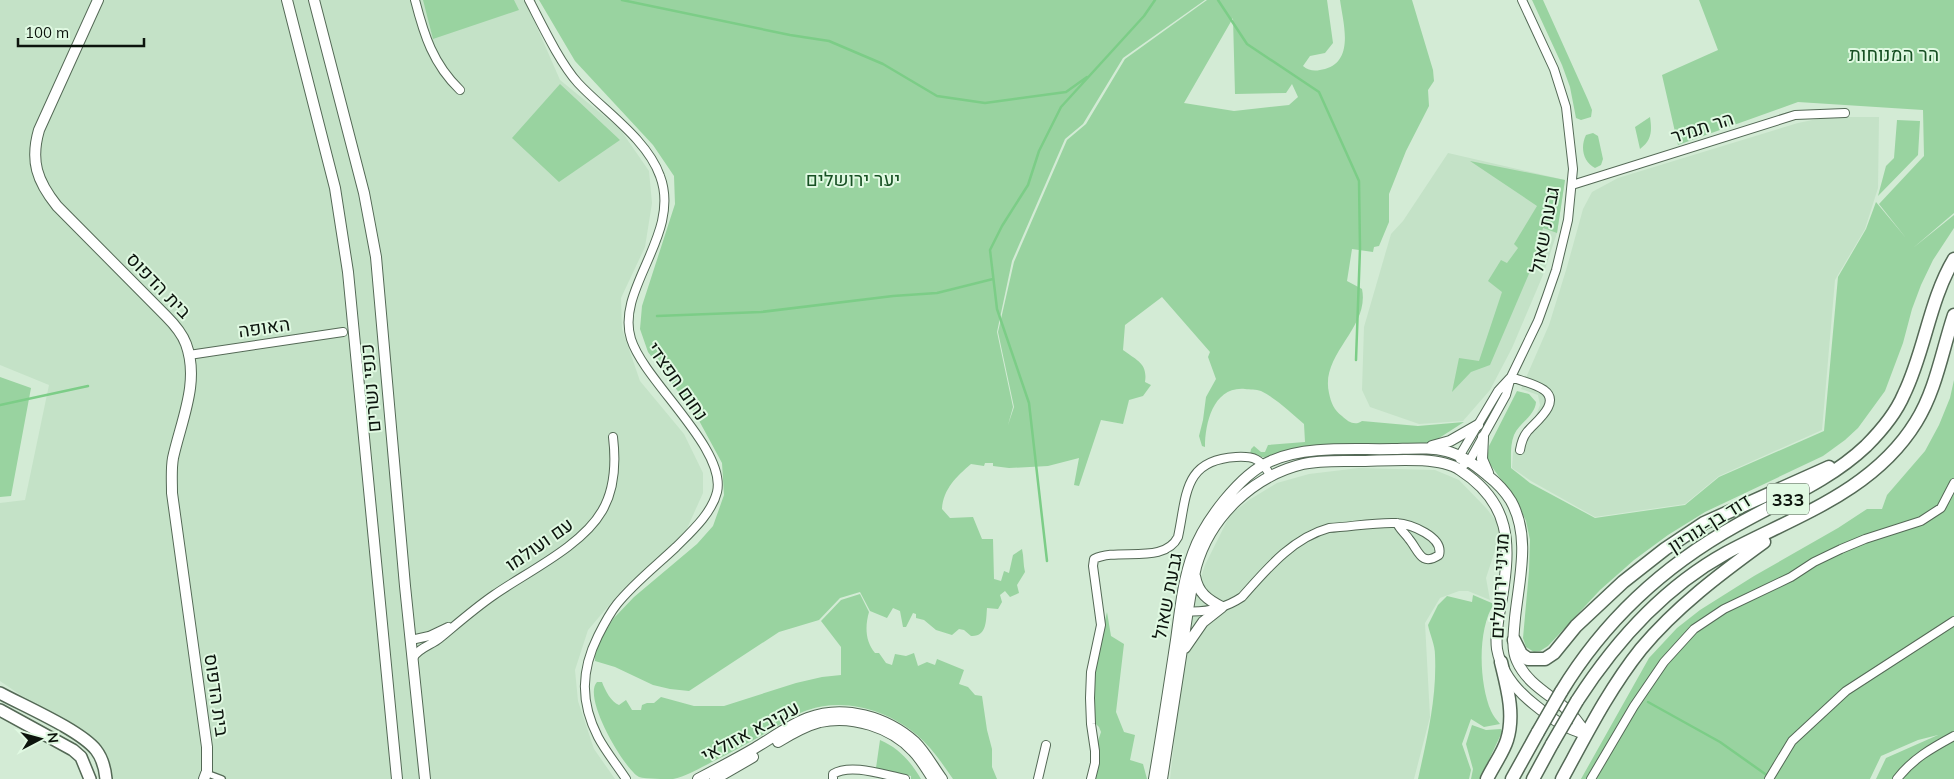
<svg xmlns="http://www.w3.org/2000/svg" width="1954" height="779" font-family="Mulish,Heebo,sans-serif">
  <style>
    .built { fill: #c4e2c7 }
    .green { fill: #99d3a0; fill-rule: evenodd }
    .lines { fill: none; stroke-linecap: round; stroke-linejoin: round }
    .stream { stroke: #7ccd87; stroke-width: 2.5 }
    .pedestrian-casing { stroke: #546956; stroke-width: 8 }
    .minor-casing { stroke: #546956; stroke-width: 10 }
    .tertiary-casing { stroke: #546956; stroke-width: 12 }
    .secondary-casing { stroke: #546956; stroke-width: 14 }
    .primary-casing { stroke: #546956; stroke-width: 15 }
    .pedestrian { stroke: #fff; stroke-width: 5.5 }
    .minor { stroke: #fff; stroke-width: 8 }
    .tertiary { stroke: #fff; stroke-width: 10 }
    .secondary { stroke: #fff; stroke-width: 11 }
    .primary { stroke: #fff; stroke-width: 12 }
    .primary-bridge-casing { stroke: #546956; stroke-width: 15; stroke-linecap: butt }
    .primary-bridge { stroke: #fff; stroke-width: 12 }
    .labels { text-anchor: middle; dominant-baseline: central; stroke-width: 4; stroke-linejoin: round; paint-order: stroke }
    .shield { fill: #e0f9e2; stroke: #4c594d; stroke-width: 1 }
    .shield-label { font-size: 18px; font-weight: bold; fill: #0c140d }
    .park-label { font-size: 19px; fill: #175023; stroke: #e0f9e2 }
    .street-label { font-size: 19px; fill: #0c140d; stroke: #e0f9e2 }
  </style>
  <rect width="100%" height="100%" fill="#d3ebd5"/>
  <path class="built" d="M0 0H536V25L560 80 620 129 649 171 652 203 645 247 621 298 622 329 640 381 684 434 703 473V493L685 533 622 590 588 630 575 670 578 701 594 749 615 779H109L97 744 83 731 25 698 0 681V503L25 500 49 385 0 365Z
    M1827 117H1879L1878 188 1865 229 1835 280 1822 430 1719 476 1685 504 1595 517 1531 481 1512 468 1513 453 1519 437 1534 421 1540 405 1538 395 1521 389 1549 325 1567 267 1583 209 1592 192 1618 178 1798 123Z
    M1448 153 1565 180 1557 233 1543 275 1512 348 1490 390 1463 421 1419 424 1370 407 1362 390 1364 327 1391 234 1403 221Z
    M1359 468 1435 470 1459 480 1487 509 1502 529 1486 578 1490 600 1468 591H1459L1440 598 1425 623 1430 717 1414 779H1170L1179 701 1194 599 1205 565 1230 515 1249 500 1277 483 1309 474Z"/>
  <path class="green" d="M423 0H514L519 10 433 39Z
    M539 0H1205L1123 58 1083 124 1065 139 1012 261 997 332 1013 407 1008 425 1014 407 998 332 1014 262 1067 140 1086 124 1125 59 1207 0H1327L1333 43 1325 53 1310 56 1303 66C1310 72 1317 71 1325 69 1355 61 1343 22 1340 0H1412L1433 70 1434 81 1428 90 1429 106 1406 151 1389 194V222L1379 246 1374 247 1373 252 1352 249 1347 281 1362 289C1370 328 1320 354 1329 393 1331 403 1334 410 1342 416 1348 422 1355 426 1362 421L1418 426 1464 422 1436 440 1420 445 1268 458 1250 455 1251 449 1254 446 1261 452H1265L1268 445 1305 442 1304 424C1290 412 1277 399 1261 391 1256 389 1250 390 1245 389 1214 386 1205 422 1205 447L1202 446 1199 436 1203 420 1206 397 1216 379 1208 357 1210 352 1162 297 1125 325 1123 350C1136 360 1148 363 1145 382L1151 385 1143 396 1129 400 1123 424 1101 420 1079 486 1074 485 1079 458 1048 466 1009 468 993 466V463H985L984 466 971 464C957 476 943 489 942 509L950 518 973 517 982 539H993L994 579 1001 581 1004 571 1009 573 1013 555 1022 549C1024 557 1023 565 1025 572L1017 585 1019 593 1010 597 1005 591 1000 595 1002 602 998 609 987 608C986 620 987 637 971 636L964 630 959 629 952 635 936 630 924 620 916 618V614L913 613 906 627H903L900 611 893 608 887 618 870 611 860 592 840 598 819 620 779 632 689 691 670 689 653 685 615 667 595 661V654L600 640 613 619 634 597 697 544 713 526 724 495 722 463 696 415 648 352 640 329 642 306 675 204 674 176 653 145 575 61ZM1233 18 1235 94 1286 93 1292 84 1298 97 1289 105 1234 111 1184 103Z
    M1532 0H1543L1588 100 1592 110 1591 117 1581 120 1576 118 1570 87 1562 65Z
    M1699 0H1954V213L1913 248 1954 215V228L1933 260 1921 285 1912 309 1903 343 1885 391 1858 428 1845 440 1823 456 1705 512 1668 535 1634 560 1600 590 1548 646 1540 651 1534 652 1526 647 1523 638 1529 571 1530 540 1526 521 1518 503 1487 460 1489 446 1517 391 1529 394 1536 402C1535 416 1519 423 1514 435 1510 445 1511 458 1511 468L1530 483 1595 518 1685 505 1719 477 1824 431 1838 277 1866 229 1876 202 1906 238 1879 204 1924 156 1923 110 1798 102 1678 145 1662 75 1718 50Z
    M560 84 620 140 559 182 512 138Z
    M1650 117C1652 131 1652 140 1640 149L1635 127Z
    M1897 120 1920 121 1918 155 1878 196 1886 166 1894 158Z
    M1593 133 1598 136 1603 159 1601 165 1595 168C1583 162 1580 147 1586 135Z
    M1470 161 1565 180 1557 233 1543 228 1531 269 1490 365 1471 372 1452 392 1459 358 1479 361 1502 292 1488 281 1501 260 1507 263 1518 248 1514 244 1537 206Z
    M0 377 31 388 11 496 0 497Z
    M1954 380V779H1876L1886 758 1938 735 1918 740 1881 756 1870 779H1581L1649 658 1677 628 1700 610 1754 576 1838 528 1867 509H1882L1887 495 1925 451 1939 425 1950 398Z
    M860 594 869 612C865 626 865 641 875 653H879L886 663 892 665 895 654 906 656 914 653 918 666 927 662 935 665 937 659 964 670 959 684 968 687 975 695 982 696 987 730 992 749V767L997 779H953C942 763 931 747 917 735 888 710 844 697 808 710 795 714 783 723 771 730 754 740 736 750 718 759 705 765 686 777 673 779 665 779 646 779 639 777 624 769 582 697 597 682H602C605 690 611 702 619 705L626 700 632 710H641L642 705 647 703H654L661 697 694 706H724L796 683 822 677 841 675V647L821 621 841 600Z
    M1473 595 1494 604C1477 629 1479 684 1491 711 1493 716 1497 720 1500 724L1484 727 1471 719 1462 744 1471 770 1469 779H1418C1427 738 1437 698 1435 655 1435 645 1430 635 1428 625L1438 605 1447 596 1472 602Z
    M1107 612 1111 636 1124 644 1116 712 1124 732 1135 735 1130 760 1143 764 1147 779H1094L1097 744 1101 732 1099 727 1093 721 1095 663Z
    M1472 725 1486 730 1501 729 1502 732 1480 779H1471L1473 769 1466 744Z
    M880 740C899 748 911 762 921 779H911V776L876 768Z"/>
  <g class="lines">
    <path class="stream" d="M622 0 790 35 829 41 883 64 937 96 985 103 1066 92 1087 77
      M1218 0 1247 44 1319 92 1359 181 1360 249 1356 360
      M657 316 761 312 893 296 937 293 993 279
      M0 405 88 386
      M1047 561 1029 403 997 309 990 250 1002 226 1028 185 1039 151 1061 107 1144 16 1155 0
      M1648 702 1720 742 1768 776"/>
    <g class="pedestrian-casing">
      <path id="pedestrian" d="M206 773 222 779"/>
    </g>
    <g class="minor-casing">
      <path id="minor" d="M415 0C424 35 433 64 460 90
        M529 0C542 25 560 63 578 83 604 111 647 139 660 176 682 234 615 289 631 339 644 381 727 449 717 492 712 513 691 532 676 547 657 565 634 583 617 604 609 614 604 624 598 636 581 670 580 702 598 737 606 752 617 765 626 779
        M1572 185 1795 115 1845 113
        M189 355 343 332
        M1511 377C1522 381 1535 384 1544 390 1562 403 1534 423 1527 432 1523 437 1521 444 1520 450
        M1460 459V455L1498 391 1510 378
        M1459 469 1470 460 1506 395 1511 377 1538 321 1547 296 1556 270 1568 220 1573 169 1566 107 1554 69 1522 0
        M1182 611C1204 613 1224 609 1242 597 1266 570 1292 538 1329 528 1350 527 1375 522 1396 523 1411 524 1444 537 1439 555 1421 567 1419 551 1409 539 1405 533 1400 530 1397 523
        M411 640 429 636 448 627
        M413 658C418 648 432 645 440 638 458 623 475 608 494 595 527 572 582 546 602 511 615 489 616 462 613 437
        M833 779V774C851 763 884 775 905 779
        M1038 779 1046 745
        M1091 779 1095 763V751L1091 724 1090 698 1091 672 1101 625 1093 566 1094 559C1118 547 1164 565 1178 537 1187 495 1183 460 1236 457 1254 456 1261 459 1270 475
        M1591 779 1634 706 1664 662 1694 629 1724 609 1791 577 1814 562 1841 549 1865 539 1921 521 1941 508 1954 483
        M1769 779 1792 741 1846 691 1954 621
        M1897 779C1912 759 1932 748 1954 736"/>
    </g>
    <g class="tertiary-casing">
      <path id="tertiary" d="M98 0 39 130C30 161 37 181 57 206L166 316C174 324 182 333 186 344 200 382 181 421 173 458 171 469 172 481 172 493L207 747V771L204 779
        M287 0 335 188 348 272 397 779
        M314 0 364 193 376 257 405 586 425 779
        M1483 437 1482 459 1488 473
        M1432 446 1450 441 1478 425
        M1195 576C1198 593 1208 600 1222 607
        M1185 648 1203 622 1222 607
        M778 742C791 734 805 726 820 722 852 715 891 727 913 751 921 759 927 770 933 779
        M698 779C717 769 736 759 755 748 772 738 789 725 808 718 844 704 887 717 915 742 926 753 933 767 942 779
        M715 779 753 757
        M1154 779C1162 733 1169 686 1176 640 1180 611 1183 580 1193 553 1204 522 1240 474 1271 461 1306 445 1356 450 1393 449 1437 448 1452 445 1487 475 1496 482 1505 491 1511 501 1531 537 1519 579 1515 618 1514 631 1511 649 1517 661 1526 682 1547 693 1564 707 1573 715 1580 724 1586 734
        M1162 779C1169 734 1176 688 1183 643 1187 618 1190 592 1196 567 1210 517 1253 476 1303 464 1320 460 1340 461 1358 461 1385 461 1438 455 1460 470 1511 503 1511 543 1502 598 1499 614 1495 633 1497 649 1501 672 1517 691 1535 705 1551 718 1565 729 1586 734"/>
    </g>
    <g class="secondary-casing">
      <path id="secondary" d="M0 693C24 706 80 730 96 750 103 759 105 768 106 779
        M0 710 73 750 81 757 90 779"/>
    </g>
    <g class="primary-casing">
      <path id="primary" d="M1514 640 1521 654 1528 659H1545L1554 653 1576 626 1623 582 1665 549 1704 523 1829 467
        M1561 692C1604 621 1665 565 1737 525 1781 500 1829 481 1866 446 1881 431 1896 413 1904 394 1925 351 1929 301 1954 259
        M1577 701C1615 642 1663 588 1726 553 1793 517 1873 492 1916 422 1936 390 1942 351 1954 315
        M1487 779C1493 766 1503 753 1507 740 1515 714 1507 687 1501 662
        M1512 779 1538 732
        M1533 779 1552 744
        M1562 779C1586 735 1609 689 1641 649 1676 607 1720 574 1764 542"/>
    </g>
    <use href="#pedestrian" class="pedestrian"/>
    <use href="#minor" class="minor"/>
    <use href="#tertiary" class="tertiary"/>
    <use href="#secondary" class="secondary"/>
    <use href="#primary" class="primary"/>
    <g class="primary-bridge-casing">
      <path id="primary-bridge" d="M1538 732 1561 692
        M1552 744 1577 701"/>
    </g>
    <use href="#primary-bridge" class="primary-bridge"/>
  </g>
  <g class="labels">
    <rect class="shield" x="1767" y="483.5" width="42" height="31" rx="4"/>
    <g class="shield-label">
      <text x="1788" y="499">333</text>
    </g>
    <g class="park-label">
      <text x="1894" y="54">הר המנוחות</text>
      <text x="853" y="179">יער ירושלים</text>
    </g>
    <g class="street-label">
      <text transform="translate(1702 127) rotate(-18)">הר תמיר</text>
      <text transform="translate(1544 230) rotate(-79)">גבעת שאול</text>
      <text transform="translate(159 285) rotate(46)">בית הדפוס</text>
      <text transform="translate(264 327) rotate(-8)">האופה</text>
      <text transform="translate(678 381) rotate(55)">נחום חפצדי</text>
      <text transform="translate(370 388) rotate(-95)">כנפי נשרים</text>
      <text transform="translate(1709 523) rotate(-32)">דוד בן-גוריון</text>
      <text transform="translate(539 544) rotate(-35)">עם ועולמו</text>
      <text transform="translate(1499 586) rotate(-87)">מגיני ירושלים</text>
      <text transform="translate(1167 596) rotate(-79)">גבעת שאול</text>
      <text transform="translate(217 695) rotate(82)">בית הדפוס</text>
      <text transform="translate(750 731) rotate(-28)">עקיבא אזולאי</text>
    </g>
  </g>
  <g transform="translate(40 739) rotate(84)" stroke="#e0f9e2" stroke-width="4" paint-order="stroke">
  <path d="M0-4L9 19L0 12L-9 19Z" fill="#0c140d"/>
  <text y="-8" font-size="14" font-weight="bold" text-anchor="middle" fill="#0c140d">N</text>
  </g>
  <path d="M18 38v8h126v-8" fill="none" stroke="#0c140d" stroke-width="2.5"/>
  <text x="25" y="38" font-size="15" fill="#0c140d" stroke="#e0f9e2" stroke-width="4" paint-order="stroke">100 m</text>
</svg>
